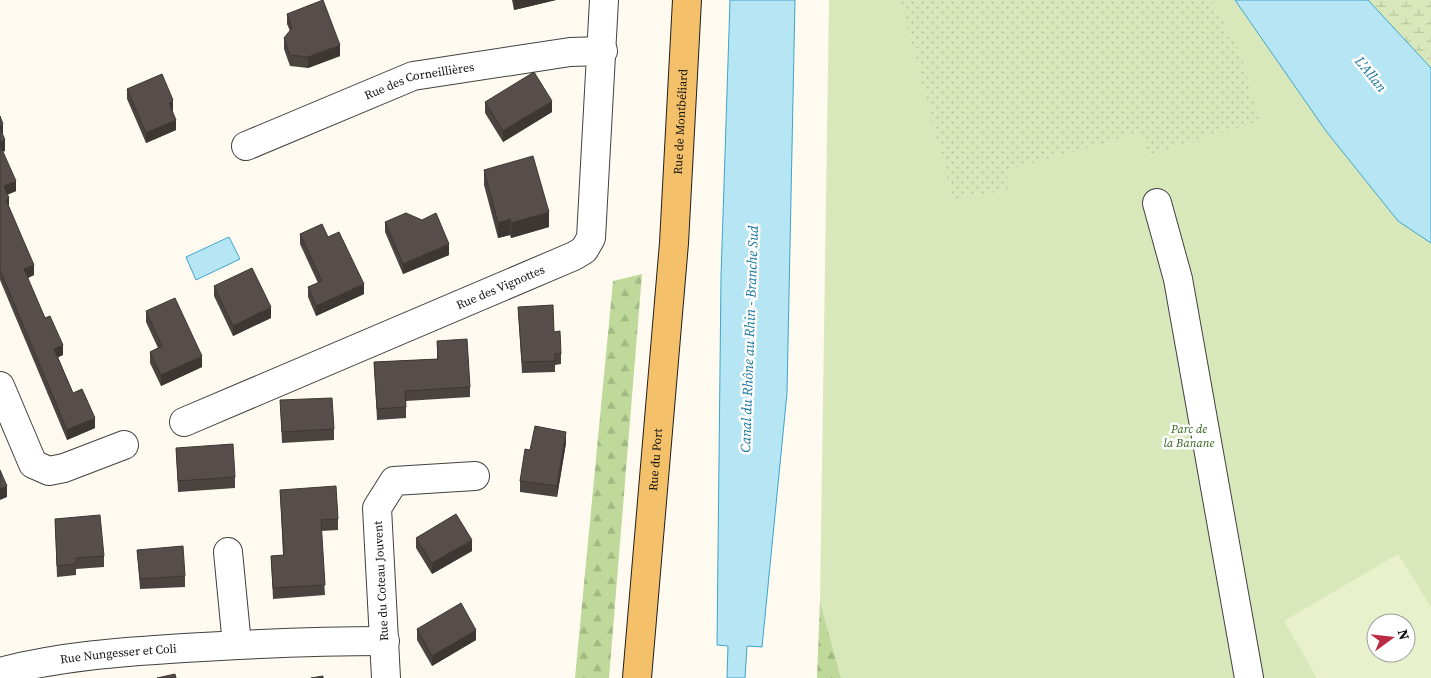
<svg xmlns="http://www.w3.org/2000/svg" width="1431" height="678" font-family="'Source Serif 4',serif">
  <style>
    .grass { fill: #d8e8ba; fill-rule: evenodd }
    .forest { fill: url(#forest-firs) }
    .wetland { fill: url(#wetland-marsh) }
    .garden { fill: url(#garden-dots) }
    .pitch { fill: #e8f0cc; fill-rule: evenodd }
    .water { fill: #b6e5f4; stroke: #3fa4ca }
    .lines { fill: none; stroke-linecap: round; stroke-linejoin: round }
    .minor-casing { stroke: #414141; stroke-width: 30 }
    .major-casing { stroke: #1f1f1f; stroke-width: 30 }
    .minor { stroke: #fff; stroke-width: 28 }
    .major { stroke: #f4c16a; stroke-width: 28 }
    .wall { fill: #4b4340 }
    .shaded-wall { fill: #3d3734 }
    .building { fill: #574e4b; stroke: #3d3734 }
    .labels { text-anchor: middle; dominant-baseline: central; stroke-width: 5; stroke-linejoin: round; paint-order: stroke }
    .street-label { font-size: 12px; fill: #0e0e0e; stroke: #fff }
    .park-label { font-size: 12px; font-style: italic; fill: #376520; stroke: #fff }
    .water-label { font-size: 14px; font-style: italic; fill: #1a759d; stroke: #fff }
  </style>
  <defs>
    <pattern id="forest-firs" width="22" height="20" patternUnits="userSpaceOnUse" patternTransform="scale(1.25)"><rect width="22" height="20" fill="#bed99a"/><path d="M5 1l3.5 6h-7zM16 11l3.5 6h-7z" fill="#a2b984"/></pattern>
    <pattern id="wetland-marsh" width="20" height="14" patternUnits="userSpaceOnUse" patternTransform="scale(1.25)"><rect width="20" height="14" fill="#d8e8ba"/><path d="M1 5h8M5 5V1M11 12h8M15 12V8" fill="none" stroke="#b8c69f"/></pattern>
    <pattern id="garden-dots" width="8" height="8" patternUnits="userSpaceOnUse" patternTransform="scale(1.25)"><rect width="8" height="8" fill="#d8e8ba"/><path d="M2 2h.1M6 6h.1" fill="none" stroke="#b8c69f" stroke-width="1.8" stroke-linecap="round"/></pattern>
  </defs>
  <rect width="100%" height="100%" fill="#fffaf0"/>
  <path class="grass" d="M829 0H1235L1326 131 1398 221 1431 243V678H841L820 601ZM1376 623H1406V653H1376Z"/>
  <path class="forest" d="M642 274 609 678H575L613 281Z
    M820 601 841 678H817Z"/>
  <path class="wetland" d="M1368 0H1431V68Z"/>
  <path class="garden" d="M900 0H1211L1239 50 1260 121 1148 155 1141 133 1007 170 1008 190 953 199Z"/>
  <path class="pitch" d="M1398 554 1431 607V678H1317L1284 621ZM1376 623H1406V653H1376Z"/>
  <path class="water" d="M730 0H795L787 393 762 647 747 646 745 678H727L728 646 717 645 721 277Z
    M1235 0H1368L1431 68V243L1398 221 1326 131Z
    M229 237 240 259 196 280 186 257Z"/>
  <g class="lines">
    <g class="minor-casing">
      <g id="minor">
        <path id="s1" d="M246 146 413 76 570 52 603 51"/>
        <path d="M1157 203 1178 279 1249 678"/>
        <path d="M0 386 33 464 49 471 64 468 124 445"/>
        <path id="s2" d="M184 422 574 256 584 250 591 238 604 0"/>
        <path d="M228 552 237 645"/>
        <path id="s3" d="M0 672C61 656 121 652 184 648 251 644 317 641 385 641"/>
        <path d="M386 678 377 508 394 481 475 476"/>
      </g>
    </g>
    <g class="major-casing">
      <g id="major">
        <path id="s4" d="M637 678 674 243 687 0"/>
      </g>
    </g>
    <use href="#minor" class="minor"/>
    <use href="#major" class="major"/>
  </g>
  <path class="wall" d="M512 0H556L514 10Z
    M287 14 340 56 308 68 290 66 284 49V38L290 31 287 24Z
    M127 89 173 111 172 112 176 130 146 143 127 99Z
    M485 102 552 112 503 142 485 113Z
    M0 116 3 135 5 151H3L16 191 7 195 9 207 34 275 27 278 45 318 63 355 58 357 73 393 95 428 67 440 0 280Z
    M484 170 549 227 511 238 510 235 498 238 484 185Z
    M385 222 449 255 403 274 385 232Z
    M300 234 328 237 364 294 316 316 308 297V287L318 283 300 244Z
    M214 286 271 318 233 336 214 296Z
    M518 307 554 332 561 354V364L555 365V372L522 373Z
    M146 311 202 367 161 386 150 363V352L158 348 146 322Z
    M437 341 470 387V397L406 401V418L377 420 374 362 437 359Z
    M280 400 334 429V440L282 443Z
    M566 443 557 497 520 492V481L530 450Z
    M176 448 235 477V488L178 492Z
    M280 490 338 519V530L321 531 325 595 273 599 271 556 283 555Z
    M55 519 104 556V567L76 569V575L57 577Z
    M416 538 472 551 432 574 416 548Z
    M137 550 185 576V587L140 589Z
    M417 629 476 640 432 666 417 640Z"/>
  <path class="shaded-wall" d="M514 0H556L514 10Z
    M340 45V56L308 68V57Z
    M173 100V111L169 113V103Z
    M552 101V112L503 142V131Z
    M176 120V130L146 143V133Z
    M3 124V135L0 136V126Z
    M5 140V151L0 153V142Z
    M16 181V191L4 196V186Z
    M9 198V209L6 200Z
    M549 212V227L511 238V223Z
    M510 219V235L498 238V223Z
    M449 244V255L403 274V264Z
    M34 265V275L24 280V269Z
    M364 284V294L316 316V306Z
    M271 307V318L233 336V326Z
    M63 345V355L54 359V349Z
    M202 356V367L161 386V375Z
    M95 418V428L67 440V430Z
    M566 432V443L557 497V486Z
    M7 486V497L0 500V489Z
    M472 540V551L432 574V563Z
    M476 630V640L432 666V656Z"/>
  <path class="building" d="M323 0 340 45 308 57 290 55 284 38 292 28 287 14Z
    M534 72 552 101 503 131 485 102Z
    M162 74 173 100 169 103 176 120 146 133 127 89Z
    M0 116 3 124 0 126Z
    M0 128 5 140 0 142Z
    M0 145 16 181 4 186 9 198 6 200 34 265 24 269 45 318 50 316 63 345 54 349 73 393 82 389 95 418 67 430 0 270Z
    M533 156 549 212 511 223 510 219 498 223 484 170Z
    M406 213 422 220 436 213 449 244 403 264 385 222Z
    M322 224 328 237 339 232 364 284 316 306 308 287 322 281 300 234Z
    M252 268 271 307 233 326 214 286Z
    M175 298 202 356 161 375 150 352 162 346 146 311Z
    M553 305 554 332 560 331 561 354H555V361L522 362 518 307Z
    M467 339 470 387 405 391 406 407 377 409 374 362 438 359 437 341Z
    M332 398 334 429 282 432 280 400Z
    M535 426 566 432 557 486 520 481 525 449 530 450Z
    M233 444 235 477 178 481 176 448Z
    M0 470 7 486 0 489Z
    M336 486 338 519 321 520 325 585 273 588 271 556 284 555 280 490Z
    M456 514 472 540 432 563 416 538Z
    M100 515 104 556 76 558V564L57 566 55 519Z
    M183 546 185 576 140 579 137 550Z
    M461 603 476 630 432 656 417 629Z
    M175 674 176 678H157Z
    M323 676V678H311Z"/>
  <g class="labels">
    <g class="street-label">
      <text stroke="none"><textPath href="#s1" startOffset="186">Rue des Corneillières</textPath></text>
      <text stroke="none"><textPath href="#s4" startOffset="558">Rue de Montbéliard</textPath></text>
      <text stroke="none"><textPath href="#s2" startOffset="344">Rue des Vignottes</textPath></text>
      <text stroke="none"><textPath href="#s4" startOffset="219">Rue du Port</textPath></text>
      <text transform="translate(381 581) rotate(-93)">Rue du Coteau Jouvent</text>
      <text stroke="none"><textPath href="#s3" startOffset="120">Rue Nungesser et Coli</textPath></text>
    </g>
    <g class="park-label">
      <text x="1189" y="429">Parc de<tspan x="1189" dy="14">la Banane</tspan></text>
    </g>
    <g class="water-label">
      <text transform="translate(1371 74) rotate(51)">L'Allan</text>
      <text transform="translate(749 339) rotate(-88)">Canal du Rhône au Rhin - Branche Sud</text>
    </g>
  </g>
  <g transform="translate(1391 638) rotate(75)"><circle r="24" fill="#ffffff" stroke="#9f9f9f"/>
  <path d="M0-4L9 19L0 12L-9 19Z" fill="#bb2a43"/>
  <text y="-8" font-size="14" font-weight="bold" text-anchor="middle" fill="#0e0e0e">N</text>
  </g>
</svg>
